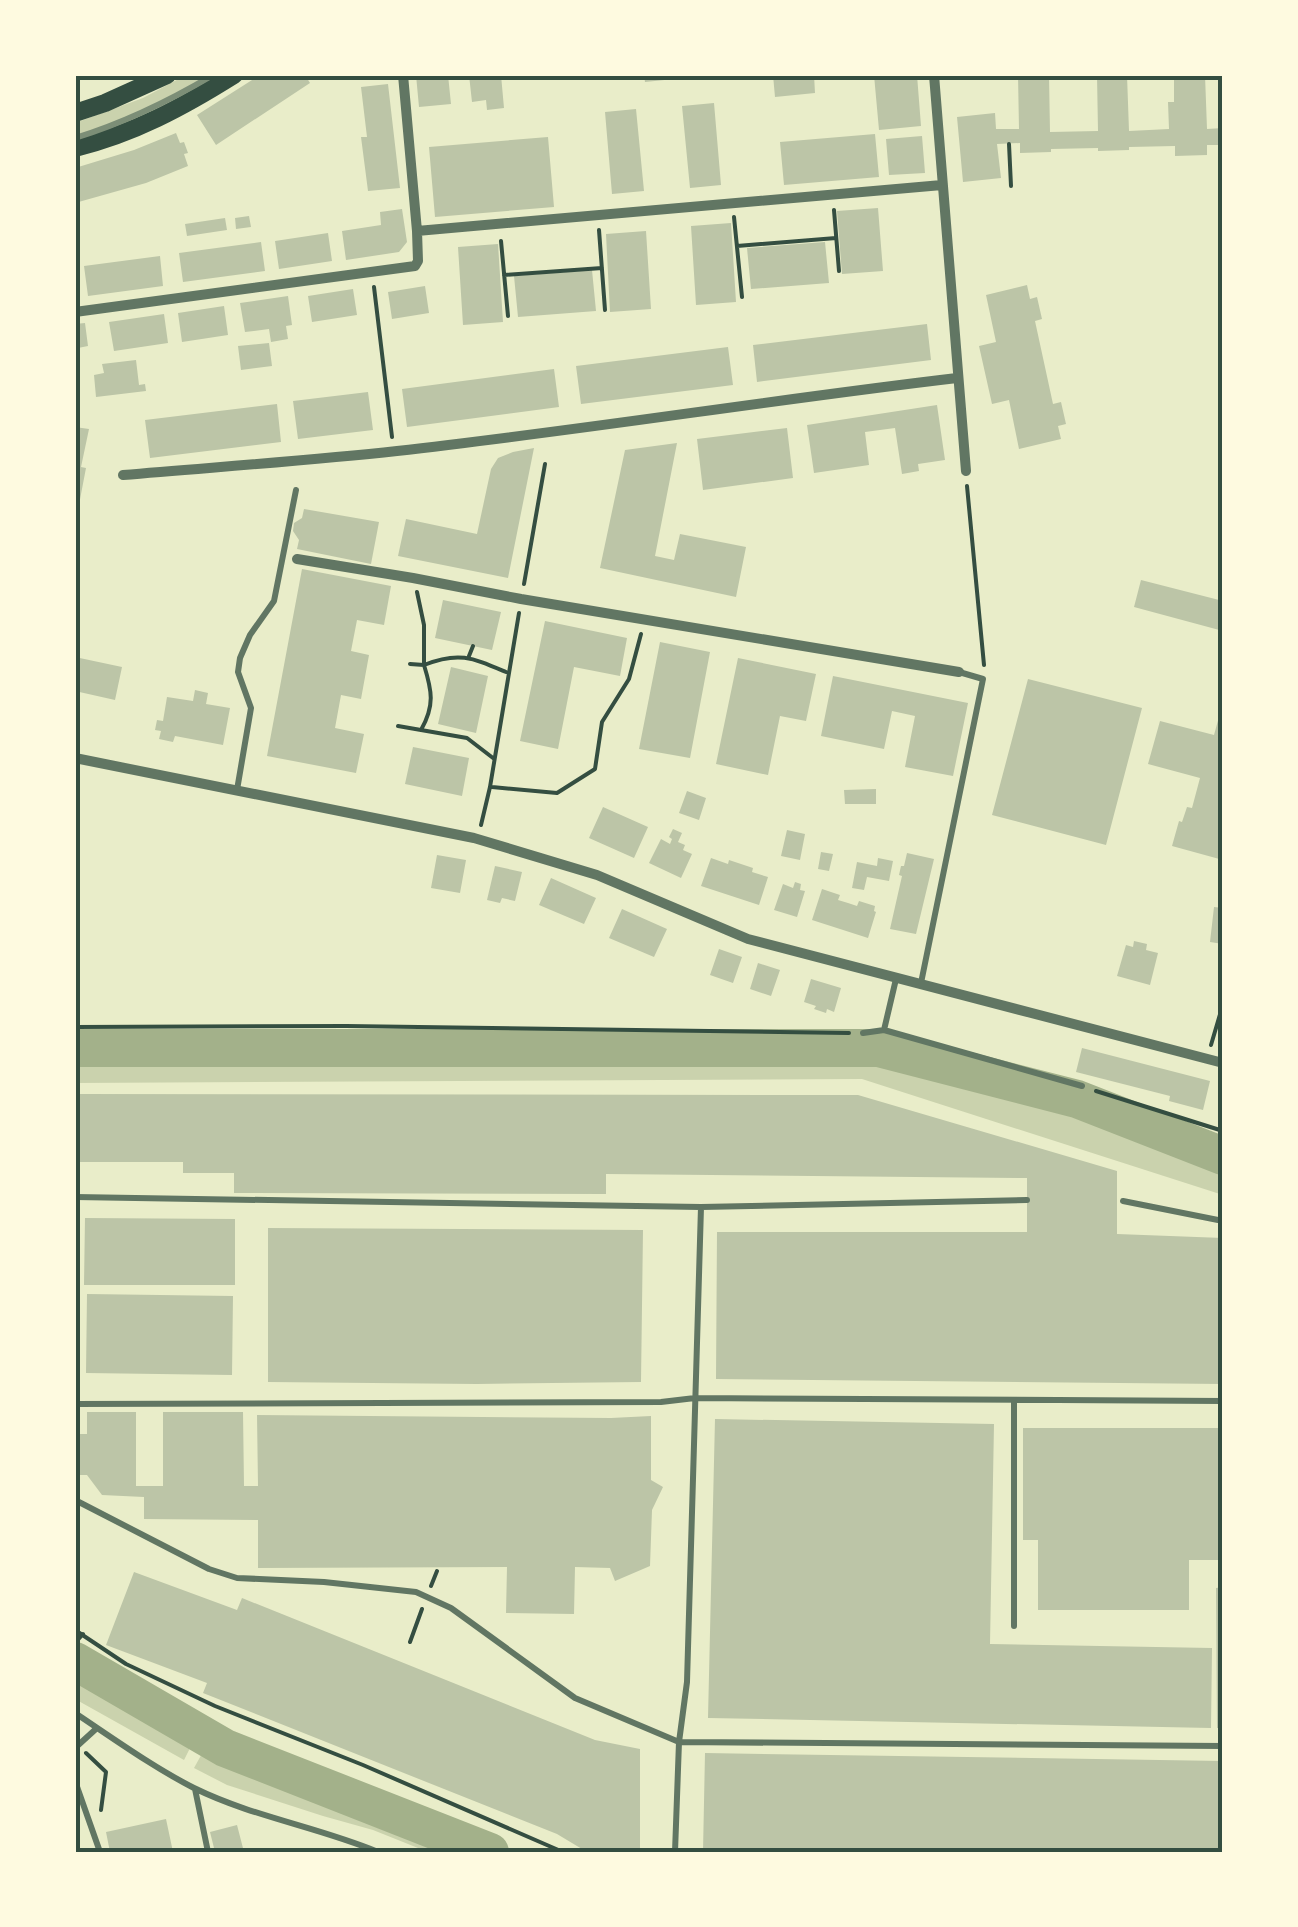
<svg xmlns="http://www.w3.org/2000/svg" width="1298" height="1927" font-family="'Alegreya Sans',sans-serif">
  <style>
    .green { fill: #cad2ad }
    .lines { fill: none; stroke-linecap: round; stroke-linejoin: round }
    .river { stroke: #a3b18a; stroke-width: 38 }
    .building { fill: #bcc5a7 }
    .path { stroke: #344e41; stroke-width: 4 }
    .service { stroke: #617663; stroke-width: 6 }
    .minor { stroke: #617663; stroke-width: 10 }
    .secondary { stroke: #344e41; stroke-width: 18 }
    .rail { stroke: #7c8e77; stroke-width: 6 }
    .neatline { fill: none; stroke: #344e41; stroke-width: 4 }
  </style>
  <rect width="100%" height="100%" fill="#e9edc9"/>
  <path class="green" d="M186 75H223L149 115 75 142V123L143 98Z
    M352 1032 871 1040 1223 1143V1195L862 1079 75 1083V1035L161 1037Z
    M75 1682 191 1746 184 1760 75 1699Z
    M204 1750 266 1779 321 1795 441 1840 463 1852H428L373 1830 323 1816 227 1785 194 1768Z"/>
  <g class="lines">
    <path class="river" d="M75 1048H879L1077 1099 1223 1156
      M75 1661 225 1748 490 1852"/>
  </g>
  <path class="building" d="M260 75H305L310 83 216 145 197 115Z
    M416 75H448L451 104 419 107Z
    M469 75H501L504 108 487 110 486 100 472 102Z
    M644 75H673L674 79 645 82Z
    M773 75H814L815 93 775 97Z
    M874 75H917L921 126 879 130Z
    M1018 75H1049L1050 132 1098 131 1097 75H1127L1129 131 1169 129 1168 102H1174V75H1205L1207 129 1223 128V145H1207V155L1175 156V146L1129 147V150L1098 151V148L1051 149V152L1020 153V143L997 144 1001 178 963 182 957 117 995 113 996 129H1019Z
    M388 84 400 188 368 191 361 137H367L361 87Z
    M714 103 721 185 690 188 682 106Z
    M636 109 644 191 612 194 605 112Z
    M176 133 180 143 184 142 188 153 184 154 188 166 146 183 75 203V168L134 150Z
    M875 134 879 177 784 185 780 142Z
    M922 136 925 173 889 175 886 139Z
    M548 137 554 207 435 217 429 147Z
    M878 208 883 271 842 274 837 211Z
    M402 209 407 242 399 252 346 260 342 231 381 225 380 212Z
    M249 216 251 227 236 229 235 218Z
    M225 218 227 230 187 236 185 224Z
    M731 223 736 302 696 305 691 226Z
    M646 231 651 309 610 312 606 234Z
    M328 233 332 261 279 269 275 241Z
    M261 242 265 271 183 282 179 253Z
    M825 242 829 283 751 289 747 248Z
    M498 244 503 322 463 325 458 247Z
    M160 256 163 286 88 296 84 266Z
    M592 270 596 311 518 317 514 276Z
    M1027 285 1030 299 1037 297 1042 319 1035 321 1053 404 1061 402 1066 424 1058 426 1061 439 1019 449 1009 400 992 404 979 346 996 342 986 295Z
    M425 286 429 313 392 319 388 292Z
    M353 289 357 315 312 322 308 296Z
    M288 296 292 325 286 326 288 339 271 342 269 329 245 332 240 303Z
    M224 306 228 335 182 342 178 313Z
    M164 314 168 343 114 351 109 322Z
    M85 323 88 346 78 348 79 360H75V324Z
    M927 324 931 360 757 382 753 345Z
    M269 343 272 366 241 370 238 346Z
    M728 347 733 385 581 404 576 366Z
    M136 360 139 385 145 384 146 391 96 397 94 375 104 373 102 364Z
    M554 369 559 407 407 427 402 389Z
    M368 392 373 430 298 439 293 401Z
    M277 404 281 442 150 458 145 420Z
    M937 405 945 460 918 464 919 471 902 474 895 428 865 432 869 465 814 473 807 425Z
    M75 427 89 429 81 467 86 468 77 515Z
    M787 428 793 478 703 490 697 439Z
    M677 443 655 556 674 560 680 534 746 547 736 597 600 568 625 450Z
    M534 448 508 578 398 556 406 519 477 534 491 469 498 458 513 452Z
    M304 509 379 522 371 564 297 549 299 540 293 531 294 523 302 518Z
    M302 569 391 586 384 625 357 620 351 651 369 655 361 699 341 695 335 728 364 734 356 773 267 756Z
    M1141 580 1223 601V631L1134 607Z
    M443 600 501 612 492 650 435 638Z
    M545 621 627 638 620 676 574 667 558 749 520 741Z
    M660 642 710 652 690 758 639 749Z
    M75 657 122 667 115 700 75 691Z
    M738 658 816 674 806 721 780 716 768 775 716 764Z
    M451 667 488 676 476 733 438 724Z
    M833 676 968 703 953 776 905 767 915 716 892 711 884 749 821 736Z
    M1028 679 1142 708 1106 845 992 815Z
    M195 690 208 693 206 704 230 708 223 745 175 736 173 742 159 739 161 731 155 730 157 720 163 721 167 697 193 701Z
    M1222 706H1223V860L1172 846 1179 821 1182 822 1187 807 1192 808 1200 778 1148 764 1160 721 1214 735Z
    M413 747 469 758 462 796 405 784Z
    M876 789V804H845L844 790Z
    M687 791 706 798 699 820 679 813Z
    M603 807 648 827 634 858 589 838Z
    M673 829 682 833 678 842 685 845 683 850 692 854 681 878 649 863 661 839 670 844 672 839 669 837Z
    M787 830 805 834 800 860 781 856Z
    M821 852 833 854 829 871 818 869Z
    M907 853 934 859 916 934 890 929 902 876 899 875 901 866H904Z
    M437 855 466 860 460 893 431 888Z
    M711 858 728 864 729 860 753 868 752 872 768 877 759 905 701 886Z
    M878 858 893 861 889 881 867 877 864 890 852 888 857 862 877 866Z
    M495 866 522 872 515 901 502 898 500 903 487 900Z
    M551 878 596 898 584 924 539 905Z
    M795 882 801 884 800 890 805 891 797 917 774 910 783 884 793 888Z
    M822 889 840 895 838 900 848 903 857 906 859 901 875 906 874 911 876 912 868 938 812 920Z
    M1214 907 1223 908V944L1210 942Z
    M622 909 667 929 654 957 609 938Z
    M1134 941 1147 944 1146 950 1158 953 1150 985 1117 976 1126 945 1133 947Z
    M719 949 742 957 733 983 710 975Z
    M758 963 780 970 771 996 750 989Z
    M811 979 841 988 834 1012 827 1009 826 1013 814 1009 816 1006 804 1002Z
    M1082 1048 1210 1081 1203 1110 1169 1101 1170 1096 1076 1072Z
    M75 1094 858 1095 1117 1171V1234L1223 1238V1384L716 1379 717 1232H1027V1178L606 1174V1194L234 1193V1173H183V1162H75Z
    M85 1218 235 1219V1285H84Z
    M268 1228 643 1230 641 1382 477 1384 268 1382Z
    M87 1294 233 1296 232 1375 86 1373Z
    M87 1412H136V1486H163V1412H243L244 1486H258L257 1415 611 1418 651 1416V1480L663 1487 652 1510 650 1566 615 1581 610 1568 575 1567 574 1614 506 1613 507 1567 258 1568V1520L144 1519V1497L102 1495 87 1475H75V1434H87Z
    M715 1419 994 1424 990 1644 1212 1648 1211 1728 708 1718Z
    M1023 1428H1223V1560H1189V1610H1038V1540H1023Z
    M134 1572 237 1610 242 1598 595 1740 640 1749V1852H587L557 1834 203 1693 207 1683 106 1645Z
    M1223 1587V1728H1217L1216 1588Z
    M705 1753 1223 1761V1852H703Z
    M166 1819 173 1852H110L106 1832Z
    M237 1825 244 1852H215L210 1832Z"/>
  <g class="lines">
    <path class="path" d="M1009 144 1011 186
      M834 210 839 271
      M734 217 742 297
      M599 230 605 310
      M501 241 508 316
      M737 246 836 238
      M504 275 602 268
      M374 287 392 437
      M967 486 984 665
      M524 584 545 464
      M469 656 473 646
      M410 664 424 665V625L417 592
      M398 726 421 730
      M493 758 467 738 421 730C435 705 432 691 424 665 459 651 473 658 506 672
      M492 787 557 793 595 769 602 722 629 679 641 634
      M481 825 490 787 519 613
      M75 1027 346 1026 849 1033
      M1211 1045 1221 1011
      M1096 1091 1223 1131
      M431 1586 437 1571
      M75 1630 126 1664 215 1706 363 1765 563 1852
      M410 1642 422 1609
      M75 1643 83 1634
      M86 1753 106 1772 101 1810"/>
    <path class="service" d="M237 790 251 708 238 672 240 658 250 635 274 601 296 490
      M921 983 983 679 959 672
      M884 1030 896 979
      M863 1033 884 1030 1082 1086
      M75 1197 701 1207 1027 1200
      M1123 1201 1223 1221
      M75 1404 661 1402 695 1398 1223 1401
      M75 1500 209 1569 237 1578 324 1582 416 1592 451 1608 575 1698 679 1742 1223 1746
      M1014 1626V1400
      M75 1713C114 1739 153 1767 194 1788 253 1817 318 1827 378 1852
      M75 1748 97 1728
      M75 1781 100 1852
      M195 1789 208 1852
      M675 1852 679 1742 687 1682 701 1207"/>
    <path class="minor" d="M934 75 966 471
      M417 231 942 185
      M75 312 415 266 418 261 417 231 403 75
      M123 475C215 467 306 461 397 451 584 430 770 400 957 378
      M297 559 413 578 521 599 959 672
      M75 758 474 838 597 875 748 939 1223 1063"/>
    <path class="secondary" d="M75 113 105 103 167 75
      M75 148C133 134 183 107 234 75"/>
    <path class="rail" d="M75 138C124 123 169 101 213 75"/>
  </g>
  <rect width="1298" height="1927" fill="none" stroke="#fefae0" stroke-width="155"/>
  <rect x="78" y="78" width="1142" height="1772" class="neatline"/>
</svg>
